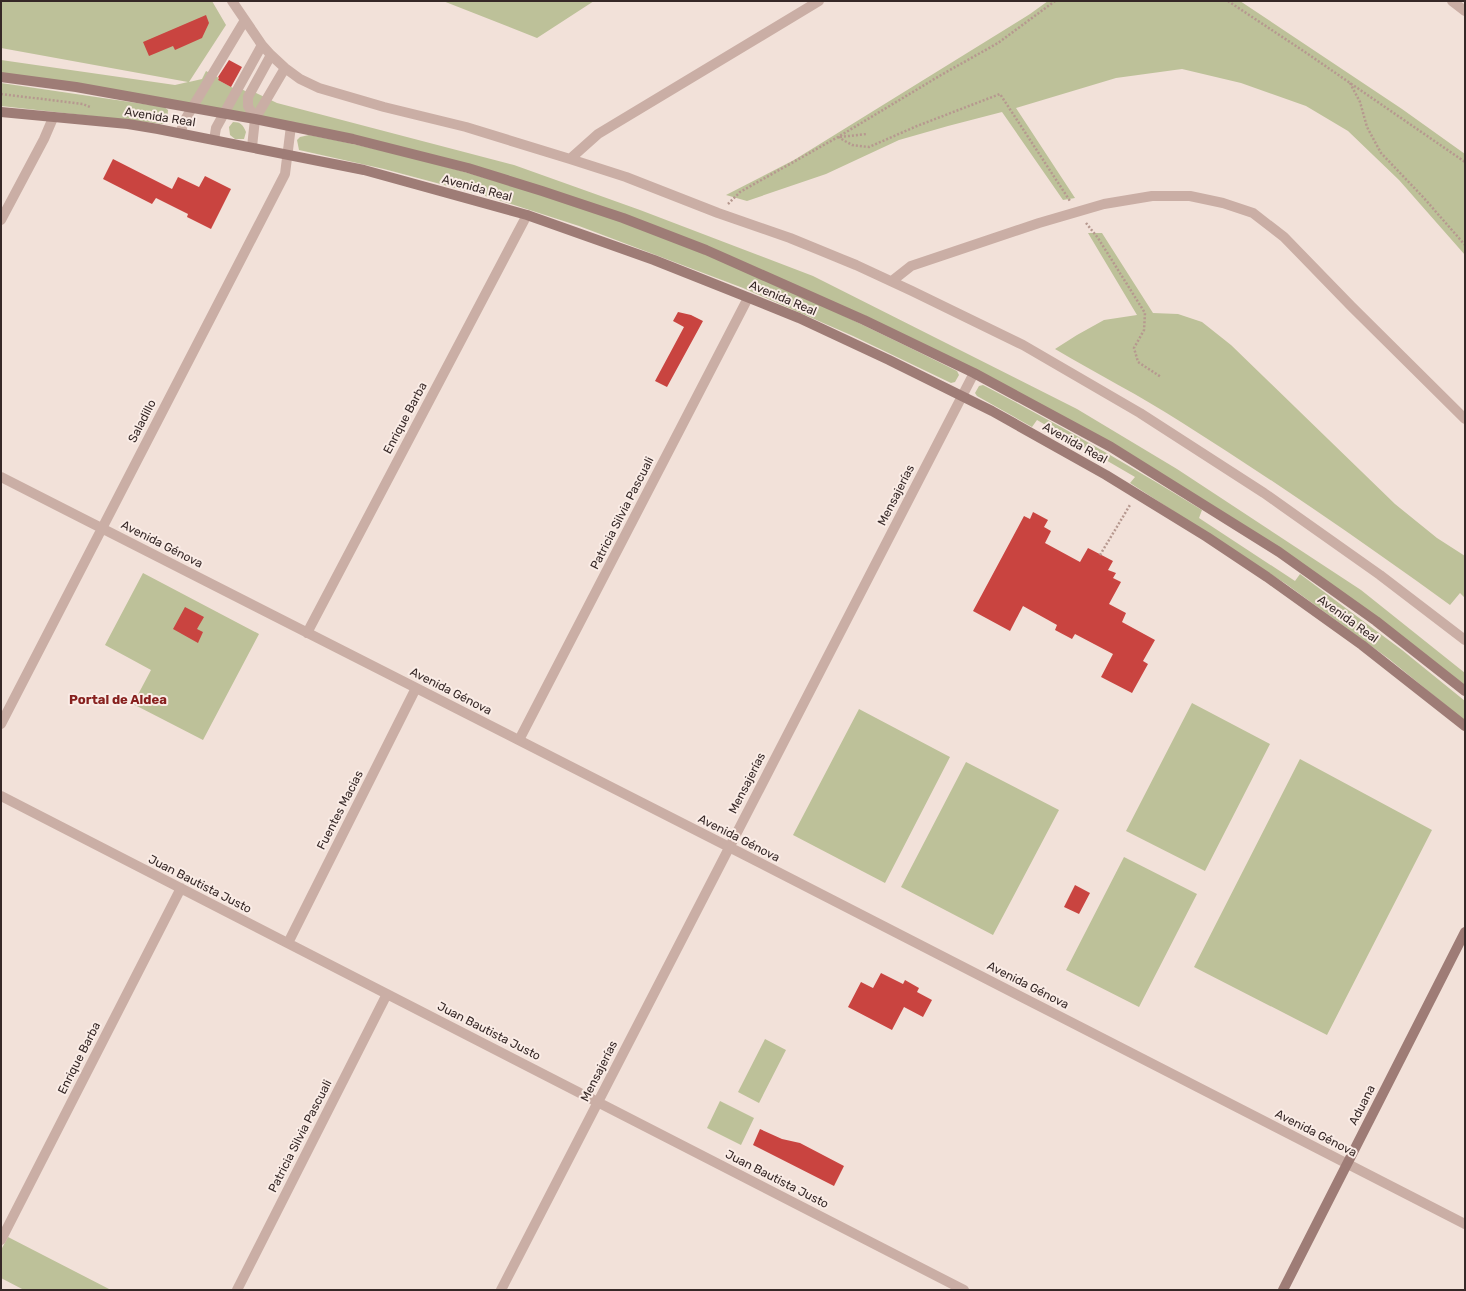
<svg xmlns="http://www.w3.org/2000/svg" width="1466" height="1291" font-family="Rubik,sans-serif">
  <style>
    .green { fill: #bdc199 }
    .building { fill: #c94440 }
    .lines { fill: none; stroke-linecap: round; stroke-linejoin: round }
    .path { stroke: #b6988f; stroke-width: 2.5; stroke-dasharray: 2 2; stroke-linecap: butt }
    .street { stroke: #caaea5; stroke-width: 10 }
    .secondary { stroke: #9e7c76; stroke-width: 10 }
    .labels { text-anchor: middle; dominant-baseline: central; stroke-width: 4; stroke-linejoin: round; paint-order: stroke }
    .street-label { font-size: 12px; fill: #362827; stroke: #faece6 }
    .neighbourhood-label { font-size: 13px; font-weight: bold; fill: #87201e; stroke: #faece6 }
  </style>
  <rect width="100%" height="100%" fill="#f2e1d9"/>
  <path class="green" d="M1 1H212L226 25 189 82 202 79 206 71 219 78 218 80 235 89 236 86 247 92 248 89 277 103 514 165 640 210 813 276 1077 409 1177 469 1361 590 1465 673V691L1376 621 1201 502 974 373 623 218 353 139 1 77V60L175 85 188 82 1 48Z
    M443 1H594L537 38Z
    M1048 1H1240L1402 109 1465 154V255L1399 180 1348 131 1306 106 1241 83 1182 69 1116 78 1016 108 1075 198 1063 200 1002 112 948 126 899 140 826 174 747 201 726 195 794 160 1030 14Z
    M1 83 164 107 168 110 167 122 163 124 1 106Z
    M233 122C241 122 243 125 246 132L244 139H235L230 135 229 127Z
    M309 135C408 154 506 182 601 215 649 231 697 249 743 269 815 301 886 336 957 371L959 375 955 382 951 383 853 336 743 288 579 226 489 197 384 169 299 150 297 140 300 137Z
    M1088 233H1102L1153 313 1178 314 1202 322 1231 345 1395 504 1437 538 1465 556V598L1460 593 1450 605C1362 541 1273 480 1181 422 1141 396 1097 374 1055 349L1077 335 1104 320 1137 315Z
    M983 385C1058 424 1131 466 1202 510L1199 518 1295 581 1300 574 1402 650 1465 701V721L1389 659 1286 584 1130 483 1135 477 1037 420 1032 427 977 396 975 393 979 386Z
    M143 573 259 634 203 740 133 704 151 670 105 645Z
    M1192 703 1270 744 1205 871 1126 831Z
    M859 709 950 757 885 883 793 835Z
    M1300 759 1432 830 1327 1035 1194 967Z
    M966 762 1059 810 993 935 901 887Z
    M1124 857 1197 894 1139 1007 1066 970Z
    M765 1039 786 1050 759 1103 738 1092Z
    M720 1101 754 1118 741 1145 707 1128Z
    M8 1237 111 1290H24L1 1278V1250Z"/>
  <path class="building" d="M206 15 209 23 202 38 175 50 173 46 149 56 143 42Z
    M229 60 242 67 231 87 218 80 219 78 218 77Z
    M113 159 172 189 178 177 199 187 205 176 231 189 211 229 187 217 188 214 156 198 152 204 103 179Z
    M678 312 691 315 703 321 667 387 655 381 684 327 673 321Z
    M1033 512 1048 520 1044 527 1051 531 1045 543 1080 562 1088 548 1113 561 1108 570 1116 573 1113 578 1121 582 1109 604 1126 613 1122 622 1155 640 1143 661 1148 664 1132 693 1101 677 1113 654 1075 634 1072 639 1055 630 1057 625 1023 606 1010 631 973 611 1024 516 1030 519Z
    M185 607 204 617 197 629 203 632 198 643 173 629Z
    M1075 885 1090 893 1079 914 1064 907Z
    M881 973 903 984 905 980 919 988 917 992 932 1000 923 1017 904 1007 892 1030 848 1007 861 982 873 988Z
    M760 1129 782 1139 800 1143 844 1166 834 1186 753 1145Z"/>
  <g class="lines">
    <path class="path" d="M1228 1 1305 52 1465 162
      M1350 83 1360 102 1367 127 1381 153 1423 197 1465 245
      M1 94 83 104 90 107
      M838 137 852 145 869 147 917 126 1000 94 1070 201
      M840 137 867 134
      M728 204 740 192 838 137 941 75 998 43 1055 1
      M1086 223 1098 238 1145 313 1144 330 1134 348 1138 362 1161 377
      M1100 555 1130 505"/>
    <path class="street" d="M232 1 262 45 271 55 285 68 300 79 319 88 384 107 466 127 570 159 626 177 718 213 790 238 856 265 912 291 1023 345 1140 413 1264 493 1380 575 1465 640
      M1452 1 1465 11
      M255 119 248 106V97L271 55
      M181 133 183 123 245 20
      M214 140 216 128 262 45
      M252 147 255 119 285 68
      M570 159 598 134 819 1
      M1 220 44 139 53 118
      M892 281 911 266 1039 223 1104 204 1152 196H1190L1223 203 1253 213 1284 237 1351 306 1465 419
      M1 477 729 847 1465 1224
      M307 633 527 215
      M1 724 285 174 291 126
      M519 740 748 298
      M1 796 964 1290
      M288 943 416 688
      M1 1240 181 888
      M237 1290 387 994
      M501 1290 974 373"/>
    <path class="secondary" d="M1 77 76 87 255 119 353 139 468 168 542 191 623 218 706 250 864 320 974 373 1111 447 1279 552 1376 621 1465 691
      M1 112 128 124 158 129 364 170 527 215 654 260 727 289 799 318 889 360 992 411 1106 475 1207 537 1267 577 1362 645 1465 726
      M1283 1290 1465 932"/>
  </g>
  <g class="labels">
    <g class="street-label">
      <text transform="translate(160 117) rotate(9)">Avenida Real</text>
      <text transform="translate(477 188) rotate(15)">Avenida Real</text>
      <text transform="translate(783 298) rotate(23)">Avenida Real</text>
      <text transform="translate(405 418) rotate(-62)">Enrique Barba</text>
      <text transform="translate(142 421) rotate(-63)">Saladillo</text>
      <text transform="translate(1075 443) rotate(29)">Avenida Real</text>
      <text transform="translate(896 495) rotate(-63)">Mensajerías</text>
      <text transform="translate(622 513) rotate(-63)">Patricia Silvia Pascuali</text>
      <text transform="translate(162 544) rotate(27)">Avenida Génova</text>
      <text transform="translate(1348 619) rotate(36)">Avenida Real</text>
      <text transform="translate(451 691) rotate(27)">Avenida Génova</text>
      <text transform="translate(747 783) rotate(-63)">Mensajerías</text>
      <text transform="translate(340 810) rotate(-63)">Fuentes Macias</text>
      <text transform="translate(739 838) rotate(27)">Avenida Génova</text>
      <text transform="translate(200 884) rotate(27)">Juan Bautista Justo</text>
      <text transform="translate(1028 985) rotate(27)">Avenida Génova</text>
      <text transform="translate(489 1031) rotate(27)">Juan Bautista Justo</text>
      <text transform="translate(79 1058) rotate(-63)">Enrique Barba</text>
      <text transform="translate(599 1071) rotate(-63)">Mensajerías</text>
      <text transform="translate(1362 1105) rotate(-63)">Aduana</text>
      <text transform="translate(1316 1133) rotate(27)">Avenida Génova</text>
      <text transform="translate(300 1136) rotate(-63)">Patricia Silvia Pascuali</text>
      <text transform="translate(777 1179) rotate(27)">Juan Bautista Justo</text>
    </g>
    <g class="neighbourhood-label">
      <text x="118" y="699">Portal de Aldea</text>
    </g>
  </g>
  <rect width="1466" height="1291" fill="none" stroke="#362827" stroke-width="4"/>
</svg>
